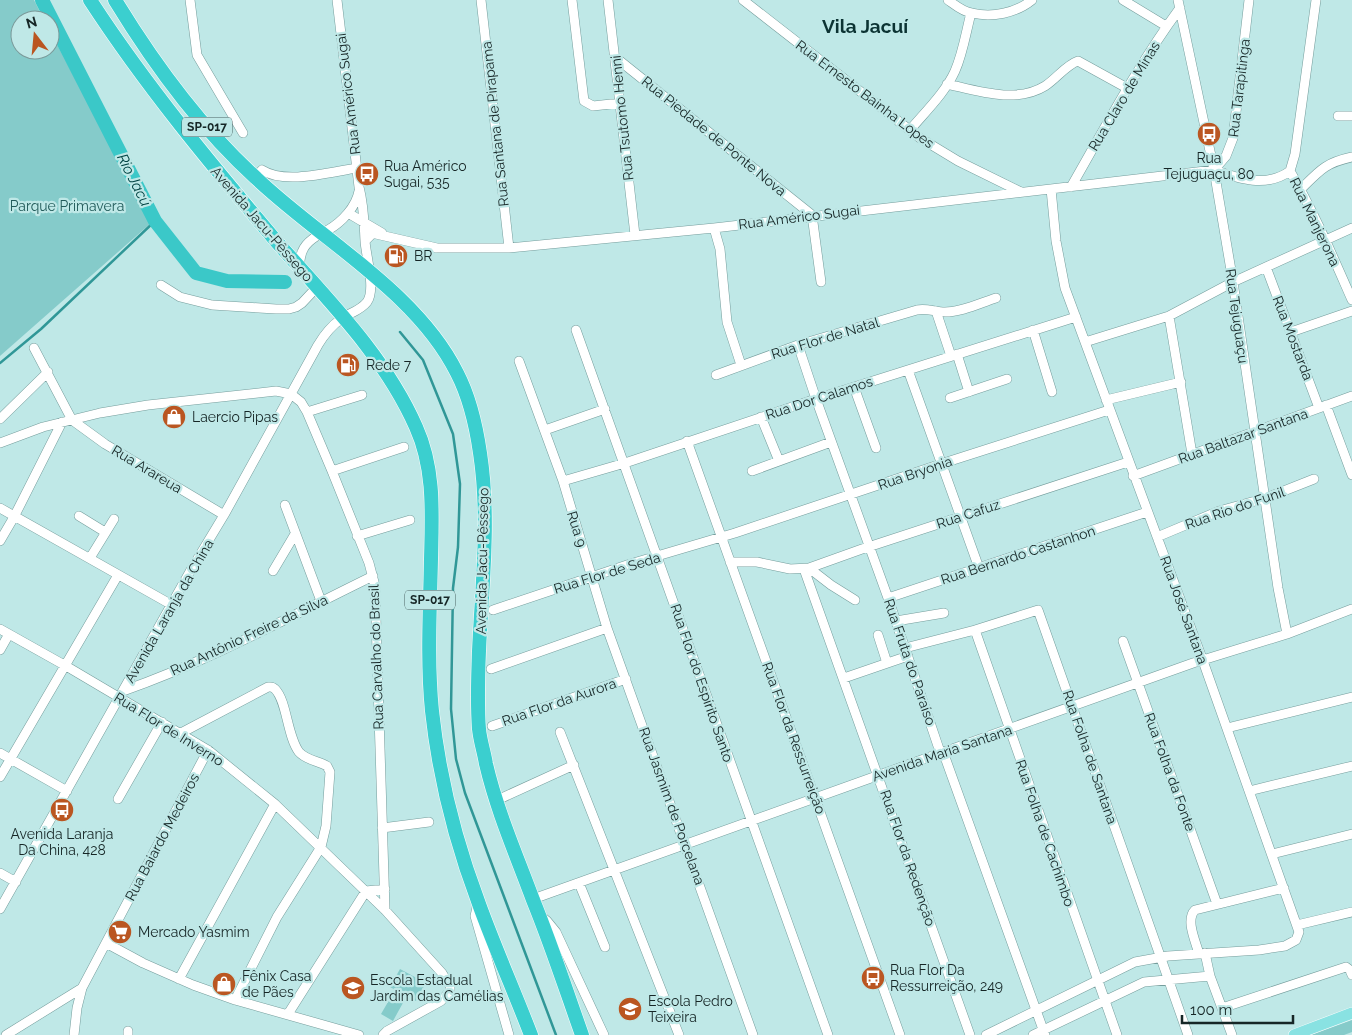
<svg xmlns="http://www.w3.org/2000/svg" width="1352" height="1035" font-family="Raleway,sans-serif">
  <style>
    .green { fill: #85cbca }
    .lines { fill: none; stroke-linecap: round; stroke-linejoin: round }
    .stream { stroke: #309797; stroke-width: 2.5 }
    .river { stroke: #3bc8c8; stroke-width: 14 }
    .minor-casing { stroke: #759d9c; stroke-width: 10 }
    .major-casing { stroke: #fff; stroke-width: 12 }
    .highway-casing { stroke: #fff; stroke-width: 15 }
    .minor { stroke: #fff; stroke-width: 9 }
    .major { stroke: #89e2e2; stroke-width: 11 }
    .highway { stroke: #3bcfcf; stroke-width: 14 }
    .labels { text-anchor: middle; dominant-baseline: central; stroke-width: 4.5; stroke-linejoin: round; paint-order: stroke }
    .shield { fill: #bfe8e7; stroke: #496060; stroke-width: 1 }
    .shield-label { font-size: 12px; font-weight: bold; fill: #162626 }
    .street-label { font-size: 14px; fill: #162626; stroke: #bfe8e7 }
    .poi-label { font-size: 14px; fill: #162626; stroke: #bfe8e7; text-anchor: start }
    .park-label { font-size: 14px; fill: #225b5a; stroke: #bfe8e7 }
    .water-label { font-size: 15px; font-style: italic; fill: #024343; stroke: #bfe8e7 }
    .district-label { font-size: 19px; font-weight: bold; fill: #0c3333; stroke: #bfe8e7 }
  </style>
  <rect width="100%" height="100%" fill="#bfe8e7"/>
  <path class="green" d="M0 0H34L44 20H20V50H50V31L151 223 0 356Z
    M400 969 426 983 416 1001 390 987Z
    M392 995 404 1001 393 1021 381 1014Z
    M1352 1020V1032L1344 1035H1311Z"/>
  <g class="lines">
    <path class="stream" d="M400 332 423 360 453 434 460 484 458 547 453 588 451 709 456 759 465 793 556 1035
      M0 363 41 329 155 221"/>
    <path class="river" d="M42 0 155 221 196 273 227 281 285 282"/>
    <g class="minor-casing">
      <path id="minor" d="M190 0 197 55 243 133
        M481 0 509 248
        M572 0 584 101 593 106 620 103
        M608 0 635 235
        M743 0 920 138 958 161 1021 192
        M948 0C955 5 963 12 972 13 992 18 1016 13 1032 0
        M1123 0 1166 26
        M1178 0 1214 170 1233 282 1278 588 1287 634
        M615 57 812 215 821 282
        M947 84C978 91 1016 104 1045 86 1056 79 1066 65 1078 61L1127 88
        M1338 116H1352
        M910 130C925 112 945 93 955 71 963 53 966 32 971 13
        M1214 170 1226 156 1233 138 1249 0
        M1290 171C1314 212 1333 257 1352 300
        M255 177 262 170C285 185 330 172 357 168
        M1071 187C1106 126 1138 65 1180 8
        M1301 189C1320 170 1325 163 1352 157
        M348 213 382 233
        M714 228 720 249 727 322 741 365
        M365 241 372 234H376L437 248H509L714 228 1214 170C1240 179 1266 188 1290 171L1295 154 1316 0
        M299 267C300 262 300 257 302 252 306 241 318 235 328 230 342 222 356 207 359 191
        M1266 267 1319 408
        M161 285 180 297 212 305 276 309H289L296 307 302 303 317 287
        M936 311 951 356
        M1169 316 1192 454
        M576 330 828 1035
        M1033 330 1052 392
        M1291 332 1352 311
        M1085 342 1169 316 1233 282 1352 228
        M798 345 816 399 888 598 939 749 946 760 1045 1035
        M34 348 72 420 105 444 224 515
        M957 354 969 392
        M519 361 563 481 607 628 753 1035
        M908 370 979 568
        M716 375 798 345 917 310C927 308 935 312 945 312 962 312 980 303 996 298
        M854 387 876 448
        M950 398 1007 379
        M1106 400 1181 382
        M1326 405 1352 475
        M307 412 362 395
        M761 417 779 461
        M0 419 48 372
        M545 430 605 409
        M687 441 900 1035
        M0 443 43 427 100 413 148 405 276 391 291 394 301 402 307 412 332 471 369 563 375 586 385 910
        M332 471 404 447
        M752 471 831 442
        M1133 476 1352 396
        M563 481 625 463 816 399 1076 317
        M285 505 321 601
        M0 508 172 605
        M79 516 105 532
        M357 536 410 520
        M1157 537 1219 511 1266 498 1314 479
        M0 541 14 517 62 422
        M90 558 114 519
        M730 562H757L790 569 809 568 831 585 855 600
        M809 568 862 549 1128 462
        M804 569 970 1035
        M273 571 295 534
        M888 598 1147 512
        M493 610 630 564 735 533 950 461 1109 410
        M896 621 944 613
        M0 629 66 666 208 750 275 804 385 910 442 973 450 986V991L441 1001 387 1031 383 1035
        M975 630 1117 1035
        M878 635 887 663
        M1123 641 1217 904
        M905 648 975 630 1038 610 1188 1035
        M0 650 9 634
        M491 669 607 628
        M844 678 908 656
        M123 691C209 661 291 616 373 576
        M492 726 626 679
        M1227 728 1352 697
        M560 732 679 1035
        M181 733 268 687C271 687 272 686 275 689 287 701 287 736 299 752 306 760 318 761 327 766L330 772 326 826 321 847 277 917 235 1000
        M0 753 67 791
        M0 777 118 575
        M1249 791 1352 766
        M118 799 162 722
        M495 801 574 765
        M382 828 429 822
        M1272 854 1352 834
        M0 873 16 882
        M579 883 605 947
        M533 899 910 764 1193 663 1287 634 1352 609
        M478 903 475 916 509 1035
        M0 909 192 568 224 515 318 345C324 335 331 326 341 319 349 313 360 311 367 302 376 290 366 256 365 241 364 222 364 206 359 187L337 0
        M542 917 547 921 556 932 604 1035
        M1297 925 1352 912
        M106 943 143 963 193 985 235 1000 359 1035
        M1205 953 1210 976 1232 1035
        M1199 954C1196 942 1185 920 1195 910L1284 888
        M179 979 275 804
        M1222 1008 1346 967 1350 970 1352 975
        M288 1014 366 891 385 889
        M6 1035 82 988
        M74 1035 77 1008 82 988 208 750
        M128 1035V1031
        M986 1035 1135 962 1168 956 1259 950 1285 946 1296 940 1299 932 1203 661 1065 288 1056 241 1051 189
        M1033 1035 1144 982 1210 976"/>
    </g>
    <g class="major-casing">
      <path id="major" d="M1294 1035 1352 1013"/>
    </g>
    <g class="highway-casing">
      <path id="highway" d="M90 0C146 86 210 163 276 241 327 299 385 356 416 427 435 469 432 514 431 559 430 610 427 661 432 711 439 776 456 843 479 904 495 948 514 991 531 1035
        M115 0C154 64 200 127 256 178 320 239 417 292 457 373 470 398 476 425 480 453 490 518 482 585 479 651 478 676 477 703 479 729 480 740 484 752 486 764 497 811 516 854 533 900 551 944 566 990 582 1035"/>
    </g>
    <use href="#minor" class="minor"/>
    <use href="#major" class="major"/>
    <use href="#highway" class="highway"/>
  </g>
  <defs>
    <g id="bus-disc" transform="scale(1.25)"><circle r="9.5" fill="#ba5621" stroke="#bfe8e7"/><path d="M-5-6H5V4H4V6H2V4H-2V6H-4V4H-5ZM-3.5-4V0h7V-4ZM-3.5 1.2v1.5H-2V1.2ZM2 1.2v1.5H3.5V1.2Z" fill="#fff"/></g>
    <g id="fuel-disc" transform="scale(1.25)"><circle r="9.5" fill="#ba5621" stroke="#bfe8e7"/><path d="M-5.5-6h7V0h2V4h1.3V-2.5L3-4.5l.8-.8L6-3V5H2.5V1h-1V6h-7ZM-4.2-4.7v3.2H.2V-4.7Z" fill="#fff"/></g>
    <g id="shop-disc" transform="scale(1.25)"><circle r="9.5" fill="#ba5621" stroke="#bfe8e7"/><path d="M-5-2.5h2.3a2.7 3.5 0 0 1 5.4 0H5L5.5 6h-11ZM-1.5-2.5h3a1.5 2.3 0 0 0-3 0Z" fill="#fff"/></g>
    <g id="supermarket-disc" transform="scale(1.25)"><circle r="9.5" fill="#ba5621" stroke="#bfe8e7"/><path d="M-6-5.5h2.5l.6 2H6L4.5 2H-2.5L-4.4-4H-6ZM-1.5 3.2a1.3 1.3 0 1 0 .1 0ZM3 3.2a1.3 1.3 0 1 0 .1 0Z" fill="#fff"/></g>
    <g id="school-disc" transform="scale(1.25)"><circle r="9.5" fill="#ba5621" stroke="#bfe8e7"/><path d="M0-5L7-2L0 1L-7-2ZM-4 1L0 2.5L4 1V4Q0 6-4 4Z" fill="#fff"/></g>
  </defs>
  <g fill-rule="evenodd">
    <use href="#bus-disc" x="1209" y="134"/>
    <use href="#bus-disc" x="367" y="174"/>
    <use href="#fuel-disc" x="396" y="256"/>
    <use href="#fuel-disc" x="348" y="365"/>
    <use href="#shop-disc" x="174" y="417"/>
    <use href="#bus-disc" x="62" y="810"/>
    <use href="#supermarket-disc" x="120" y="932"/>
    <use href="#bus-disc" x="873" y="978"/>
    <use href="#shop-disc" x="224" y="984"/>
    <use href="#school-disc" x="353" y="988"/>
    <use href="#school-disc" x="630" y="1009"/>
  </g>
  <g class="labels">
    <g class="shield">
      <rect x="182" y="117.5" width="50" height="19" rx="4"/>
      <rect x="405" y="590.5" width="50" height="19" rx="4"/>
    </g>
    <g class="shield-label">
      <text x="207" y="127">SP-017</text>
      <text x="430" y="600">SP-017</text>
    </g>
    <g class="street-label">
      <text transform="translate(1239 88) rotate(-83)">Rua Tarapitinga</text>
      <text transform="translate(348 94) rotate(-97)">Rua Américo Sugai</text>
      <text transform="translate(865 94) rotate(37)">Rua Ernesto Bainha Lopes</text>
      <text transform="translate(1124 96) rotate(-59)">Rua Claro de Minas</text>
      <text transform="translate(622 118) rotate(-96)">Rua Tsutomo Henni</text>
      <text transform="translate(495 124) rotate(-96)">Rua Santana de Pirapama</text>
      <text transform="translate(714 136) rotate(39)">Rua Piedade de Ponte Nova</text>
      <text transform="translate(799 217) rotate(-7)">Rua Américo Sugai</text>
      <text transform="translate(1315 222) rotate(64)">Rua Manjerona</text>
      <text transform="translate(262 224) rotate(49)">Avenida Jacu-Pêssego</text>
      <text transform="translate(1237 316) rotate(82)">Rua Tejuguaçu</text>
      <text transform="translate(825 338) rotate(-17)">Rua Flor de Natal</text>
      <text transform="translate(1293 338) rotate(69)">Rua Mostarda</text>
      <text transform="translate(819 398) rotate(-18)">Rua Dor Calamos</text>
      <text transform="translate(1243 436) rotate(-20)">Rua Baltazar Santana</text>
      <text transform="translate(147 469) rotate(31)">Rua Arareua</text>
      <text transform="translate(915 473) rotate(-19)">Rua Bryonia</text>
      <text transform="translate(1235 508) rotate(-19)">Rua Rio do Funil</text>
      <text transform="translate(968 514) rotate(-18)">Rua Cafuz</text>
      <text transform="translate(577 529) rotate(73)">Rua 9</text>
      <text transform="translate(1018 555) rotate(-18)">Rua Bernardo Castanhon</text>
      <text transform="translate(482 561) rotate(-89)">Avenida Jacu-Pêssego</text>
      <text transform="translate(607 573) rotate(-17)">Rua Flor de Seda</text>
      <text transform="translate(1184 610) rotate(70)">Rua José Santana</text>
      <text transform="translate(169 611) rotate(-60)">Avenida Laranja da China</text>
      <text transform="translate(249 635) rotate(-25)">Rua Antônio Freire da Silva</text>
      <text transform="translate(376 657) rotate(-92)">Rua Carvalho do Brasil</text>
      <text transform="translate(910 662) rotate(71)">Rua Fruta do Paraíso</text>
      <text transform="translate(702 683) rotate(71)">Rua Flor do Espírito Santo</text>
      <text transform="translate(559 702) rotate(-19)">Rua Flor da Aurora</text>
      <text transform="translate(169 729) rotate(32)">Rua Flor de Inverno</text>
      <text transform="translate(794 738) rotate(70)">Rua Flor da Ressurreição</text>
      <text transform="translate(942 753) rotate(-19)">Avenida Maria Santana</text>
      <text transform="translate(1090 757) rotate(71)">Rua Folha de Santana</text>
      <text transform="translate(1170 772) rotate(70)">Rua Folha da Fonte</text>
      <text transform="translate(672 806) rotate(70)">Rua Jasmim de Porcelana</text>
      <text transform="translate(1045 833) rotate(71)">Rua Folha de Cachimbo</text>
      <text transform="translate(162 837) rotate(-62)">Rua Baiardo Medeiros</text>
      <text transform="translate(908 858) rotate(71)">Rua Flor da Redenção</text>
    </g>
    <g class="poi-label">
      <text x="1209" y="158" text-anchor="middle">Rua<tspan x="1209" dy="16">Tejuguaçu, 80</tspan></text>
      <text x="384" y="166">Rua Américo<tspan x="384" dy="16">Sugai, 535</tspan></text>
      <text x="414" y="256">BR</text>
      <text x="366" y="365">Rede 7</text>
      <text x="192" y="417">Laercio Pipas</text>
      <text x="62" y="834" text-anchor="middle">Avenida Laranja<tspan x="62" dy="16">Da China, 428</tspan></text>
      <text x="138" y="932">Mercado Yasmim</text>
      <text x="890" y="970">Rua Flor Da<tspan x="890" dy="16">Ressurreição, 249</tspan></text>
      <text x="242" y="976">Fênix Casa<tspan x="242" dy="16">de Pães</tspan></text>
      <text x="370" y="980">Escola Estadual<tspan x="370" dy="16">Jardim das Camélias</tspan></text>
      <text x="648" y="1001">Escola Pedro<tspan x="648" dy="16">Teixeira</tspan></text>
    </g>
    <g class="park-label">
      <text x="67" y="206">Parque Primavera</text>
    </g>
    <g class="water-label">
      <text transform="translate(134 180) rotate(63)">Rio Jacú</text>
    </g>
    <g class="district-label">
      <text x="865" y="26">Vila Jacuí</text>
    </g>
  </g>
  <g transform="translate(35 35) rotate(344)"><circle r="24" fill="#bfe8e7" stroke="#7b9a9a"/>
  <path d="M0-4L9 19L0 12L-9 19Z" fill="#ba5621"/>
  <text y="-8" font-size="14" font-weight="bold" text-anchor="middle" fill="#162626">N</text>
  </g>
  <path d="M1182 1015v8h111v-8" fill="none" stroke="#162626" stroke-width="2.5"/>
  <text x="1190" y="1015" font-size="15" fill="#162626" stroke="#bfe8e7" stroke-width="4" paint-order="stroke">100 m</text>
</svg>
